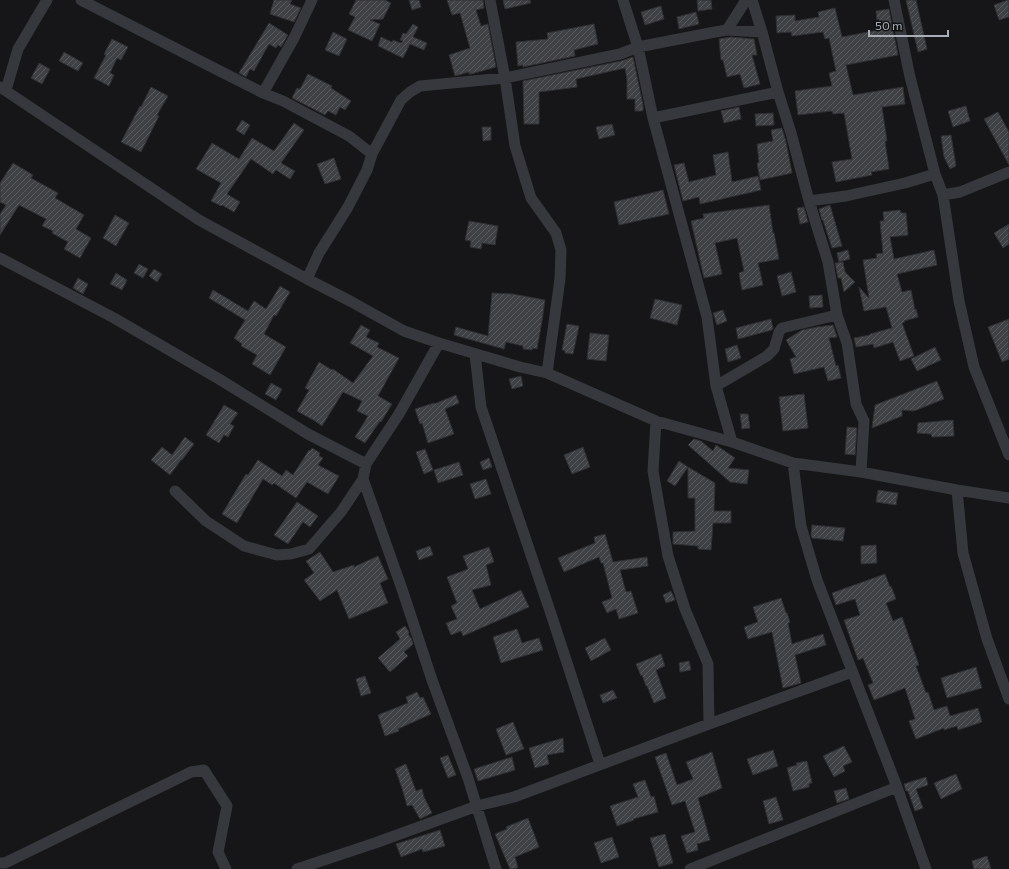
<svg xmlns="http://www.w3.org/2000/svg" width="1009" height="869" font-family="Commissioner,sans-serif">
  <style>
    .building { fill: url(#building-hatch); stroke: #303034 }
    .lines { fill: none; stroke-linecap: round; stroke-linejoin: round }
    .street { stroke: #37383d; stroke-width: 11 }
  </style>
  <defs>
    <pattern id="building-hatch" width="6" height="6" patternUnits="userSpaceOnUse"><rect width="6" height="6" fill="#404145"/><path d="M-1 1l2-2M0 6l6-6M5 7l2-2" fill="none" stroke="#595a5e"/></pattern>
  </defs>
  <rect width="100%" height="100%" fill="#161618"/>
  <path class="building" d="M274 0H292L290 4 301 8 294 22 270 14Z
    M356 0H385L391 3 383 19 370 20 380 24 372 41 348 30 355 17 349 14Z
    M409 0H419L421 7 412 10Z
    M447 0H483L484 8 476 10 481 26 488 24 496 67 471 74H469V72L455 76 449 55 470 48 460 13 452 15Z
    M503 0H530L531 3 505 9Z
    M697 0H711L712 9 698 11Z
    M906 0H916L927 49 918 52Z
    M1008 0H1009V17L999 20 994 5Z
    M661 6 664 19 645 25 641 12Z
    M835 8 842 37 878 30 876 11 889 9 898 55 846 65 853 95 903 87 905 104 882 107 887 141H885L889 169 871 172 872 175 836 182 832 162 852 159 844 113 833 114 832 111 798 115 795 91 832 86 829 73 836 71 829 38 825 39 823 32 792 36 791 32 777 33 776 16 795 15V21L819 17 818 12Z
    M696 12 699 24 679 29 677 17Z
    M269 23 288 35 281 47 278 45 276 48 269 44 254 71 250 69 246 77 239 73Z
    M413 24 418 27 413 37 427 43 424 50 410 44 403 58 378 46 381 37 392 42 393 40 401 43 403 41 400 40 403 33 406 34Z
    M594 24 598 44 574 50 575 56 523 67V65L518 66 516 42 548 39 547 33Z
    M333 32 347 39 339 56 325 50Z
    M731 37 754 39 757 55H752L760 84 744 88 740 74 727 77 723 60H721L719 39Z
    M112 39 128 47 121 60 117 58 110 73 114 75 109 86 94 78 106 55 104 54Z
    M64 52 83 63 78 71 59 61Z
    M633 57 643 105V111H635V99H627V80L625 68 576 79 577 87 539 92V124H524L523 81 621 61Z
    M39 63 50 69 42 84 31 78Z
    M308 74 332 86 331 88 351 101 345 110 340 107 336 115 328 111 325 115 292 98 297 88 300 89Z
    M151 87 168 96 157 115 159 116 141 152 121 142 140 106 141 107Z
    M966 106 970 121 953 127 948 111Z
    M739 107 741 119 724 123 721 111Z
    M998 112 1009 132V165L984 119Z
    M773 113 774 125 756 126 755 114Z
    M242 120 250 125 244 135 236 130Z
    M294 123 304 130 281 163 295 171 290 179 276 170 273 174 251 159 227 194 240 202 234 212 222 205 221 206 211 201 221 183 196 169 212 143 239 159 252 138 274 151Z
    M612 124 615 135 599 139 596 127Z
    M482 127H491V140L483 141Z
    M782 128 786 142 792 173 760 180 757 163H758L759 162 757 144 773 141 771 130Z
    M951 135 956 166 950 169 944 157 941 136Z
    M728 152 732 182 758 176 761 190 700 204 699 197 683 201 674 165 684 163 689 182 716 175 713 155Z
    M334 158 341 179 325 184 317 164Z
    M13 163 33 175 31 178 58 193 55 198 84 215 76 229 91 238 80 258 64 249 68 242 52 233 53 231 42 226 46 219 19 205 0 235V214L6 205 0 202V183Z
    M663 190 669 214 619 225 614 202Z
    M769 205 773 233H774L779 259 758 263 763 285 742 290 739 273 744 271 737 238 715 243 722 274 704 278 691 221 704 218 703 214Z
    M830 205 842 246 832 248 823 220H822L819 209Z
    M804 207 808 222 800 224 797 208Z
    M900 210 901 213H906L908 235 890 237 894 259 934 250 937 265 897 274 902 292 911 290 915 310 916 309 918 317 904 321 905 322 902 323 914 356 900 361 893 342 874 348 873 344 856 347 854 338 870 335V334L892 328 886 307 864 311 859 287 869 298 863 260 877 258 876 254 883 253 880 221H884L883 212Z
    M115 215 129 223 116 246 103 238Z
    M469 221 498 226 495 245 482 243 481 249 470 247 471 241 465 240Z
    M1009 224V244L1003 248 994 233Z
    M848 250 850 259 839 262 837 253Z
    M843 262 845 272 855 282 844 292 841 278H838L835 263Z
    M139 264 148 269 143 278 134 273Z
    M154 269 162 274 157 282 149 276Z
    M791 272 796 292 782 296 777 276Z
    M116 273 127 280 122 290 110 284Z
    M78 278 88 284 83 294 73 288Z
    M280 286 290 292 276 316 274 315 264 334 286 347 270 375 252 364 257 355 241 346 242 344 234 338 245 320 209 298 213 290 248 311 254 301 266 309Z
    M492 293 513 294 545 300 542 321 537 349 533 348 532 350 523 349V346L506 342 504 349 454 335 456 327 488 336Z
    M822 295 823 307 810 308 809 296Z
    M655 299 682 305 677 325 650 318Z
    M723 310 727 321 717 325 713 313Z
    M771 319 773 329 772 330 738 339 736 328Z
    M1009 319V359L1002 362 988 327Z
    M567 324 579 326 573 354 565 353V351L562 350Z
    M361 325 370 330 366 337 379 343 377 347 399 358 378 396 392 404 381 422 380 421 365 443 355 437 368 416 357 411 362 401 343 392 322 426 315 421 297 411 309 390 305 388 319 362 332 370 333 369 353 383 373 356 350 343Z
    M833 325 837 337 829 338 836 366 838 365 841 378 828 381 824 367 794 374 790 359 796 357 786 340 802 330 817 327Z
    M590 333 609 335 606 361 587 359Z
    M737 345 741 358 728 362 725 349Z
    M935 347 941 360 917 371 911 359Z
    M521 376 523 386 512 389 509 379Z
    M937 381 944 399 914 411 902 410V416L872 428 875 405Z
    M271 383 282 389 276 400 265 394Z
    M804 394 808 428 783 431 779 397Z
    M456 395 459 403 445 409 454 434 428 443 422 423 420 424 415 409 434 403V404Z
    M224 405 238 413 230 424 234 426 228 437 224 435 219 443 206 435Z
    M740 414H748L750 428 742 429Z
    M953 420 954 436 932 437 931 434 917 433 918 423Z
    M847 427 857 428 855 455 845 454Z
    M185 437 194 444 182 460H181L170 475 151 460 162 447 172 455Z
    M694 439 701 441 713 451 716 445 735 458 728 468 749 470 747 484 730 482 688 445Z
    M583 447 590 467 572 474 564 455Z
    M312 448 320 453 319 456 323 458 318 465 339 476 328 494 307 482 296 498 274 483 272 485 263 479 237 523 222 514 246 474 248 475 258 460 282 476 286 470 293 475 309 450 310 451Z
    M425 449 433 470 424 474 416 452Z
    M489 458 492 467 483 470 480 462Z
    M679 461 688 467 675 486 667 481Z
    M459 462 463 475 438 483 434 470Z
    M688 467 715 483 714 511H731V523H713L711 550 698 549V546L673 544V532L695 531V498H688Z
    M486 479 491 494 475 499 470 484Z
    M878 490 898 493 896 505 876 502Z
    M297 502 318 516 310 527 303 522 288 544 274 535Z
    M812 525 845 528 843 541 812 538 811 535Z
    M605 534 613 562 647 557 648 566 620 570 626 592 631 591 638 613 619 619 616 609 607 613 602 602 612 598 603 563H601L599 557 564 572 558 558 595 543 594 537Z
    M876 545 877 563 861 564V546Z
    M430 546 433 555 419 560 416 551Z
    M489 547 494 562 486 565 491 585 472 590 480 609 521 590 529 607 463 636 461 631 451 635 446 623 457 619 451 606 457 603 447 577 468 569 463 556Z
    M320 552 333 572 354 565V567L378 556 388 579 380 583 388 603 349 619 337 590 320 601 304 580 314 573 306 561Z
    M885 574 890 587 891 586 896 599 886 603 893 621 902 617 919 665 916 666 926 693 928 692 934 710 947 706 950 716 978 708 982 722 958 730 957 726 944 730V728L916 739 909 721 915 719 905 688 874 700 868 685 873 683 863 658 858 660 844 620 860 615 855 599 836 605 832 593Z
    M671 591 675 600 666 603 663 595Z
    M781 598 786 613H787L790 622 788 623 792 644 823 634 826 645 795 655 801 683 783 688 772 632 748 639 744 627 758 622 753 607Z
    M405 626 409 632V633L408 634 411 638 413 644 404 652 408 656 390 672 378 658 400 639 396 632Z
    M517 629 522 643 539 638 543 650 501 663 493 637Z
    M605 638 611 650 591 661 585 648Z
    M661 654 665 666 656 670 666 698 654 703 647 686H646L642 675 641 676 636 664Z
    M689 661 691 670 680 672 679 663Z
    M976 667 982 688 947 698 941 678Z
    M365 676 371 693 361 696 356 679Z
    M613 690 617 698 603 703 600 695Z
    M417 692 420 698 423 697 431 714 398 729 399 731 385 736 378 715 408 703 406 697Z
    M513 722 524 749 506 755 496 729Z
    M563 738 564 752 547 755 549 764 535 768 529 748Z
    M844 746 852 762 843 766 845 771 834 777 823 756Z
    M773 750 778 766 753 775 747 759Z
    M712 752 722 788 698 798 710 840 697 844 698 850 687 853 681 836 695 832 685 801 672 805 655 757 666 753 677 785 693 779 686 762Z
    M448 755 456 775 448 778 440 758Z
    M512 757 515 770 478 781 474 769Z
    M807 761 812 783 809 784V787L793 791 787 768 797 765 796 763Z
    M406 764 416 791 422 789 424 797 432 813 420 819 412 805 407 806 402 788 395 769Z
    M956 774 962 789 941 799 934 783Z
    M926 777 928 785 916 789 923 808 915 811 908 791H906L904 784Z
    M645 780 651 797 654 796 658 812 633 819 634 820 617 826 610 806 638 797 633 784Z
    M846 788 849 799 837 803 834 791Z
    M776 797 783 820 769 824 763 801Z
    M528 818 539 847 515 857 518 868 510 869 495 834 507 829 506 827Z
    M440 830 445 846 423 852 422 849 401 857 396 844Z
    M665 834 673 863 659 867 650 838Z
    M612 837 619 857 601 863 594 843Z
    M987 856 991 869H974L972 861Z"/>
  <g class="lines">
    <path class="street" d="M81 0 204 63 263 93 283 101 349 136 372 154
      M490 0 505 78 515 146 531 198 556 233 561 250 560 279 547 373
      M623 0 638 47 653 118 707 317 716 386 732 442
      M752 0 762 32 778 92 791 133 809 201 828 262 837 315 847 343 856 404 864 421 861 472
      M894 0 910 77 935 174 943 195 959 301 974 367 1009 455
      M727 30 746 0
      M0 87 199 220 307 279 350 301 404 331 439 343 520 367 547 373 656 421 732 442 793 463 861 472 957 490 1009 498
      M6 90 18 49 47 0
      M263 93 294 38 312 0
      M653 118 778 92
      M943 195 960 192 1009 172
      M809 201 846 196 905 183 935 174
      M0 258 114 318 219 379 308 434 366 464
      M307 279 319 253 348 207 367 170 372 154 401 100 410 92 420 86 505 78 620 54 638 47 715 32 727 30 762 32
      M439 343 399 414 366 464 363 479 402 589 432 680 468 778 496 869
      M475 354 481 407 551 614 600 764
      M716 386 767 356 774 349 779 332 782 328 837 315
      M656 421 653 471 668 556 685 609 708 664 709 724
      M793 463 801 526 817 580 897 787 926 869
      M957 490 963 553 987 639 1009 699
      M175 491 206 521 244 546 277 555 291 554 309 549 341 512 363 479
      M0 863H5L191 772 204 770 227 806 218 852 226 869
      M297 869 375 843 477 806 514 797 709 724 852 672
      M690 869 897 787"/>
  </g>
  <path d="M869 30v6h79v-6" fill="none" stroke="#a8adb8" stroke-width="2"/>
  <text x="875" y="30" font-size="12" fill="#a8adb8" stroke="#111113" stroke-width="3" paint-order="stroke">50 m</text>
</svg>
